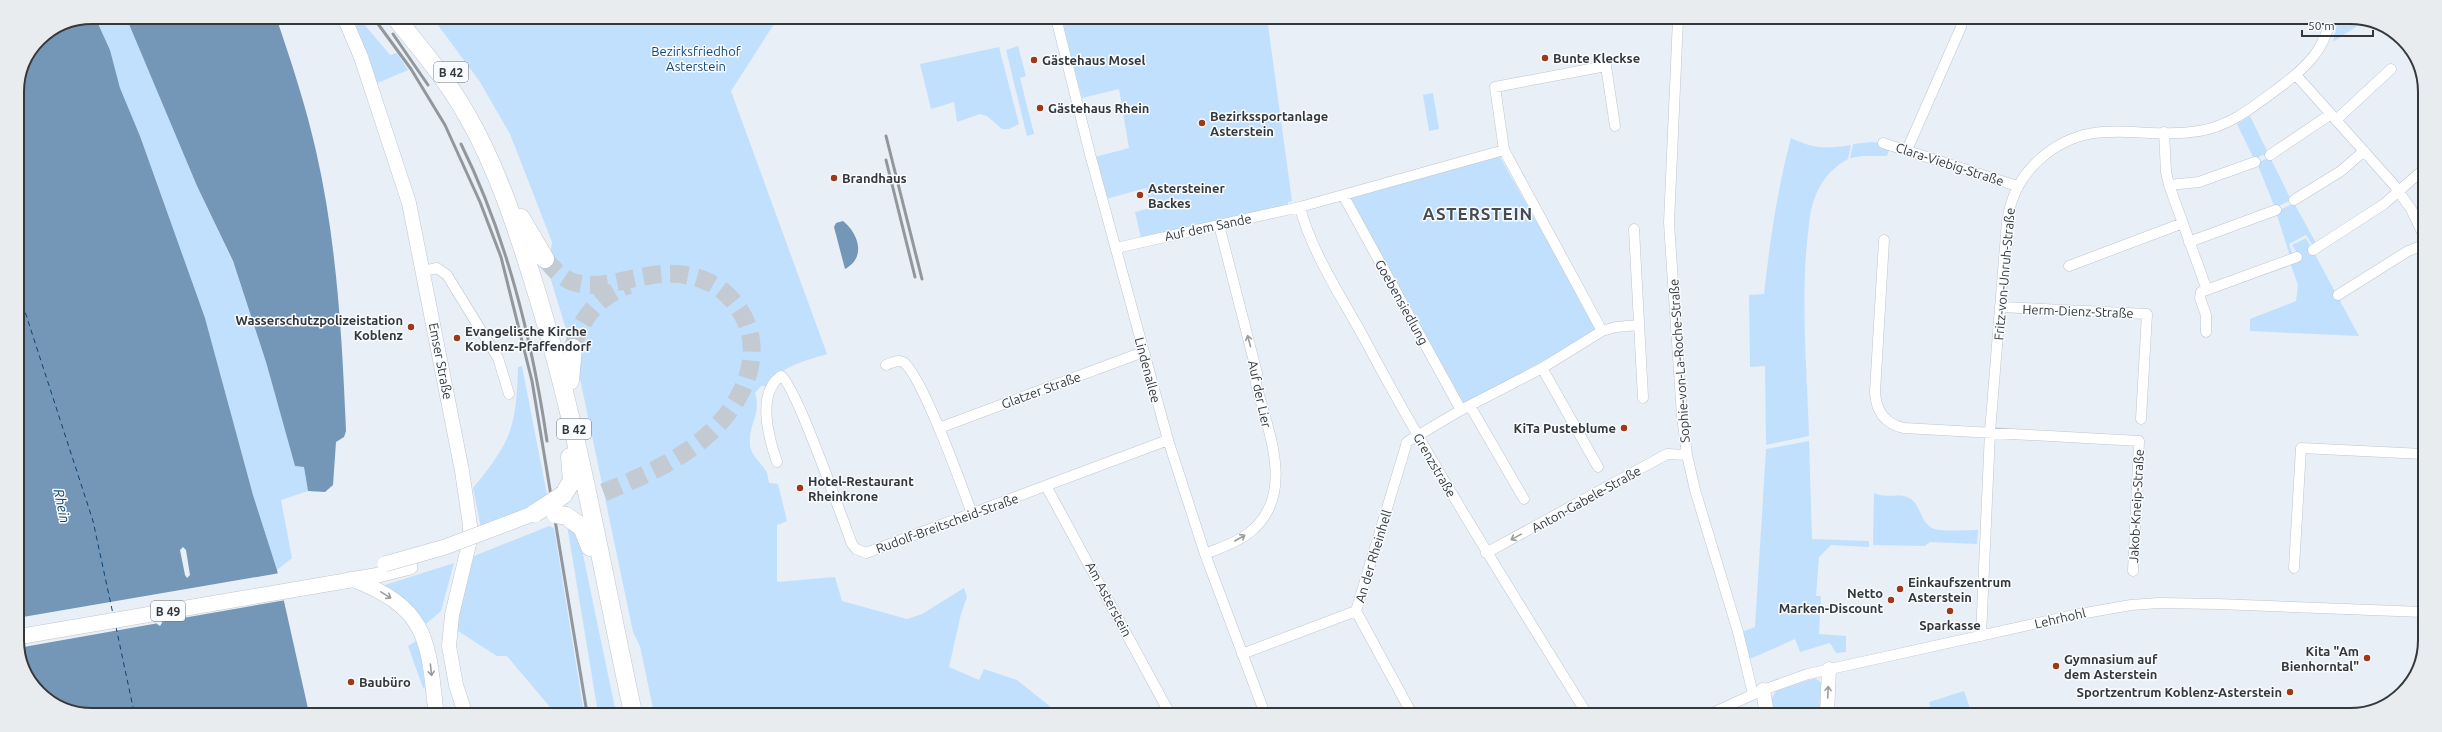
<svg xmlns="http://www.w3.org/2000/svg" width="2442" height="732" font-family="Ubuntu,sans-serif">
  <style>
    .green { fill: #c1e0fe }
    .water { fill: #7496b7; fill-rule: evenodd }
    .pier { fill: #e8eff6 }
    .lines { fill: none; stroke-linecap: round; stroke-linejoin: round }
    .stream { stroke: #7496b7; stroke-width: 3 }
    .ferry { stroke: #0d446f; stroke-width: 1; stroke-dasharray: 5 4; stroke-linecap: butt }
    .highway-tunnel { stroke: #c4cad1; stroke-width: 18; stroke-dasharray: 18 9; stroke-linecap: butt }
    .street-casing { stroke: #bfc6cd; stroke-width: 11 }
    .secondary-casing { stroke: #bfc6cd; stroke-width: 15 }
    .primary-casing { stroke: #bfc6cd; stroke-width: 16 }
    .highway-casing { stroke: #bfc6cd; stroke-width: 19 }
    .street { stroke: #fff; stroke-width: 10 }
    .secondary { stroke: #fff; stroke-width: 14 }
    .primary { stroke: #fff; stroke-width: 15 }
    .highway { stroke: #fff; stroke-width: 18 }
    .rail { stroke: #92979c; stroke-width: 3 }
    .primary-bridge-casing { stroke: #bfc6cd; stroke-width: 16; stroke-linecap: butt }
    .highway-bridge-casing { stroke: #bfc6cd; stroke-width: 19; stroke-linecap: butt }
    .primary-bridge { stroke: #fff; stroke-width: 15 }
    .highway-bridge { stroke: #fff; stroke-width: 18 }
    .oneway { stroke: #9a9c9d }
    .poi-dot { fill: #9f3816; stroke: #f9fcff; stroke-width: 1.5 }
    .labels { text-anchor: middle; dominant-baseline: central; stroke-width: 3; stroke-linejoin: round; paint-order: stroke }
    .shield { fill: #f9fcff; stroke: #707376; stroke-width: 1 }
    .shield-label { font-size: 12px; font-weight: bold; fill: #35383b }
    .park-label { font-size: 13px; fill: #144975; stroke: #f9fcff }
    .poi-label { font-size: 13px; font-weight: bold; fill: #35383b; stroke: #f9fcff; text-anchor: start }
    .street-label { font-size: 13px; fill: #35383b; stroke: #f9fcff }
    .water-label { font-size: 14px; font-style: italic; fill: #0d446f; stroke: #f9fcff }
    .district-label { font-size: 17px; font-weight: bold; letter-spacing: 1px; fill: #454b51; stroke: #f9fcff }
    .rim { fill: none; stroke: #35383b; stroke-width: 2 }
  </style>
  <rect width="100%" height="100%" fill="#e8eff6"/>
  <path class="green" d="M95 17H126L130 26 197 186 233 262 266 362 295 466 304 467 308 491 281 500 292 558 277 570 253 495 205 318 140 136 120 88 110 50Z
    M432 17 778 18 731 91 827 354C806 361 781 365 769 386H761L755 393C762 415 748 423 750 445 751 456 761 462 766 471 768 474 768 479 769 483L778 484 787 521 777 525V582L835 577 842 601 907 619 922 614 964 588 967 597 961 614 949 667 979 680 984 669 1017 680 1052 708 1069 714 654 713 640 646 633 632 578 369 548 270 552 242 510 134 480 82Z
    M359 18 390 55 397 53 408 70 375 84 354 19Z
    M1061 18H1267L1292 201 1288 202V205L1141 238 1135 212 1151 208 1146 188 1106 199 1095 157 1129 148 1119 89 1082 98Z
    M2338 20H2366L2333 42Z
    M2399 40 2409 46 2414 59 2405 55Z
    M1018 46 1026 76 1020 78 1034 134 1027 136 1006 50Z
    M999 47 1019 124 1009 129H1002L987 116 980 114 957 122 954 102 931 109 920 64Z
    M1433 93 1439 129 1429 131 1423 95Z
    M2250 116 2268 153 2254 159 2237 124Z
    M1791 138C1814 149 1826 149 1851 145L1848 159C1831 168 1820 182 1814 200 1809 213 1809 228 1807 242 1801 306 1807 372 1809 436L1766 445 1765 366 1750 367 1749 295 1764 294C1770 241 1777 190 1791 138Z
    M1872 142 1880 143 1879 146 1889 150 1887 156H1862L1850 158 1853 144Z
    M1499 155 1598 331 1464 404 1346 198Z
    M2270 157 2291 200 2275 208 2257 163Z
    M2294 203 2316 243 2313 246 2306 235 2289 244 2293 255 2290 256 2276 212Z
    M2306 238 2359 336 2250 331V319L2296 301 2298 285 2290 263 2300 258 2292 245Z
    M522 366 548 500 481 528 473 488C512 440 516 428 518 367Z
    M1809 441 1812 539 1869 541V547L1831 545 1819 557 1816 596H1821L1819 634 1846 636V652L1836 653 1830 643 1800 652 1795 639 1750 659 1742 632 1755 627 1766 449Z
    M1874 493C1887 499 1897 493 1907 497 1921 502 1919 521 1932 528 1940 532 1967 530 1978 530L1977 544 1930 542 1925 546 1873 545Z
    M567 525 573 529 581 545 616 713H598Z
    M549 526 554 528 584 713H555L507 656H497L458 631 455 617 474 556Z
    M454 563 441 611 426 624 410 604 382 586Z
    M416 641 421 656 425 688H423L408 646Z
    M1815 678 1823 684V714H1773L1771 700 1776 691Z
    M1964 691 1971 711 1961 715H1932L1929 702Z"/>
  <path class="water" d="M95 17 110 50 120 88 140 136 205 318 253 495 277 570 309 713 73 712 33 686 17 645V92C19 83 20 73 23 64 33 35 66 18 95 17ZM183 547 186 550 190 575 187 578 185 575 180 550ZM156 596 162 623 160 626 157 624 152 598Z
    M126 17H276C291 61 306 106 316 151 337 243 342 337 346 431L344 437 336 442 333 485 325 492 308 491 304 467 295 466 266 362 233 261 197 186Z
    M843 221C858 233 867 257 845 269L834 227 836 223Z"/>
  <path class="pier" d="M280 573 286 600 160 622 155 597 159 623 18 648 17 645V618Z"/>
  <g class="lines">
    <path class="stream" d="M307 712 316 709"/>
    <path class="ferry" d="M17 287 93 521 113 614
      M116 627 134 712"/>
    <path class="highway-tunnel" d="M545 259C553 268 561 278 573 282 609 294 650 264 695 277 710 281 723 289 733 301 777 353 736 419 687 451 655 473 618 486 583 501
      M573 348C580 318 600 295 629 285"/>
    <g class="street-casing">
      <path id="street" d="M1056 18 1090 154 1168 440 1205 554 1265 714
        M1678 19 1669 223 1682 416 1687 455 1695 490 1738 632 1753 694
        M2296 75 2394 185 2411 209 2424 236
        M2336 120 2391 69
        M2164 132 2166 172 2169 185 2207 290
        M1883 143 2017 186
        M1907 150 1961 27
        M2270 155 2331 114
        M2169 185 2199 182 2255 162
        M1343 195 1461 410
        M2294 200 2341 171 2364 151
        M1300 207C1311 252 1343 299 1365 340 1433 468 1511 591 1587 714
        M1634 229 1643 398
        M1884 240 1875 392C1876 411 1885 424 1904 428L2139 441 2133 571
        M2189 242 2276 210
        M1116 248 1300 207 1504 150
        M2313 250 2384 204 2424 169
        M2069 266 2183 223
        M423 271 437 268 447 275 498 358 509 394
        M2338 295 2408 251 2424 245
        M2000 307 2147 314 2141 419
        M1602 331 1504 150 1495 87 1606 66 1615 126
        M2206 332V315L2200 298 2201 292 2297 257
        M886 365C891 363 898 359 903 362 921 373 963 489 972 514
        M1542 368 1598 467
        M1470 406 1524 499
        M939 428 1143 352
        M777 462C769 439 756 393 781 376 795 383 843 521 852 544L856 549 866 553 1168 440
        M1046 486 1170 714
        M1486 553 1667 454 1687 455
        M1205 554C1220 548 1236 543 1249 533 1297 495 1268 432 1256 384L1257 373 1219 225
        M2294 568 2301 448 2423 454
        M1356 611 1412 714
        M1981 636 1990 432 2007 222C2011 196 2020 177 2040 159 2092 113 2139 141 2199 131 2232 126 2258 103 2284 84 2307 66 2324 50 2330 20
        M1242 654 1356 611 1407 442 1461 410 1542 368 1602 331 1616 327 1639 325
        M1710 714 1763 690 1808 674 2074 615 2131 605 2159 603 2218 604 2423 612"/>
    </g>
    <g class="secondary-casing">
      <path id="secondary" d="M344 17 361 57 409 203 462 471 470 525 469 544 452 615 449 646 456 685 465 713
        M1763 690 1767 714
        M1827 714 1829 669"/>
    </g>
    <g class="primary-casing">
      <path id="primary" d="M352 579C428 608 428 639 436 713
        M17 637 374 576 410 567"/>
    </g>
    <g class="highway-casing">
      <path id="highway" d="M395 17C421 49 448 81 468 117 498 170 517 229 535 287 578 426 602 570 633 713
        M521 218 545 259
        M570 381 573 348
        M563 495 572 481 570 457
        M566 516 582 527 590 547"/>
    </g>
    <use href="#street" class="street"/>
    <use href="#secondary" class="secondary"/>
    <use href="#primary" class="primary"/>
    <use href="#highway" class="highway"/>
    <path class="rail" d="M373 17 411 69 445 125 480 202 501 257 532 381 587 713
      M393 34 428 85
      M886 136 922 279
      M461 144C507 237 532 339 547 441
      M886 160 915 277"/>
    <g class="primary-bridge-casing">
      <path id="primary-bridge" d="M385 564 445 547 535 513"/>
    </g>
    <g class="highway-bridge-casing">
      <path id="highway-bridge" d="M535 513 563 495
        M556 514 566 516"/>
    </g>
    <use href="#primary-bridge" class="primary-bridge"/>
    <use href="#highway-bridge" class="highway-bridge"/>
  </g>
  <defs><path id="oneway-shaft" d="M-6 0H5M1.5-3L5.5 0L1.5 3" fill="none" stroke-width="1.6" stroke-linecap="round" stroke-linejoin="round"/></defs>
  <g class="oneway">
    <use href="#oneway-shaft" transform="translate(1249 341) rotate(-105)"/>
    <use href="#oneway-shaft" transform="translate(1516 537) rotate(151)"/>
    <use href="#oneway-shaft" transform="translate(1240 538) rotate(-30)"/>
    <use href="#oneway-shaft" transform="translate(386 595) rotate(31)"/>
    <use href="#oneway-shaft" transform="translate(431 670) rotate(84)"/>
    <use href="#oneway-shaft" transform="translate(1828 692) rotate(-87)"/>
  </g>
  <g class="poi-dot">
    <circle cx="1545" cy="58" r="4"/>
    <circle cx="1034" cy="60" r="4"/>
    <circle cx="1040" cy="108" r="4"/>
    <circle cx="1202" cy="123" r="4"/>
    <circle cx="834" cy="178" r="4"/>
    <circle cx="1140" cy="195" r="4"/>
    <circle cx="411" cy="327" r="4"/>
    <circle cx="457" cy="338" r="4"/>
    <circle cx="1624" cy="428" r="4"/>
    <circle cx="800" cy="488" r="4"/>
    <circle cx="1900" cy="589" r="4"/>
    <circle cx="1891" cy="600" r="4"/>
    <circle cx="1950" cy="611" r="4"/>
    <circle cx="2367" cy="658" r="4"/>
    <circle cx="2056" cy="666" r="4"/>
    <circle cx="351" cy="682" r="4"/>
    <circle cx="2290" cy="692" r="4"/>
  </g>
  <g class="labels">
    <g class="shield">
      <rect x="434" y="62" width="34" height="20" rx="3"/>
      <rect x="557" y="419" width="34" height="20" rx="3"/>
      <rect x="151" y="601" width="34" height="20" rx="3"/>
    </g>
    <g class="shield-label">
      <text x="451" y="72">B 42</text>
      <text x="574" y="429">B 42</text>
      <text x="168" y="611">B 49</text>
    </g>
    <g class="park-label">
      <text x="696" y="51">Bezirksfriedhof<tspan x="696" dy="15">Asterstein</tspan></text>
    </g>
    <g class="poi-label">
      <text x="1553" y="58">Bunte Kleckse</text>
      <text x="1042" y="60">Gästehaus Mosel</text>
      <text x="1048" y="108">Gästehaus Rhein</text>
      <text x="1210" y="116">Bezirkssportanlage<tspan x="1210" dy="15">Asterstein</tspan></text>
      <text x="842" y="178">Brandhaus</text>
      <text x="1148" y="188">Astersteiner<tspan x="1148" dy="15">Backes</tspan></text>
      <text x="403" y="320" text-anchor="end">Wasserschutzpolizeistation<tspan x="403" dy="15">Koblenz</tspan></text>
      <text x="465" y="331">Evangelische Kirche<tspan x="465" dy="15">Koblenz-Pfaffendorf</tspan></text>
      <text x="1616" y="428" text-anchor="end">KiTa Pusteblume</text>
      <text x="808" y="481">Hotel-Restaurant<tspan x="808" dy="15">Rheinkrone</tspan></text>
      <text x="1908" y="582">Einkaufszentrum<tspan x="1908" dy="15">Asterstein</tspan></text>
      <text x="1883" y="593" text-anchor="end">Netto<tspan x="1883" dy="15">Marken-Discount</tspan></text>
      <text x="1950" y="625" text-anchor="middle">Sparkasse</text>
      <text x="2359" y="651" text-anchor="end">Kita "Am<tspan x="2359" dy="15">Bienhorntal"</tspan></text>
      <text x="2064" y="659">Gymnasium auf<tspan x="2064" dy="15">dem Asterstein</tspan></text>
      <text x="359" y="682">Baubüro</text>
      <text x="2282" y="692" text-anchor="end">Sportzentrum Koblenz-Asterstein</text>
    </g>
    <g class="street-label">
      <text transform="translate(1950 164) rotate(18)">Clara-Viebig-Straße</text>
      <text transform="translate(1208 227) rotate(-12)">Auf dem Sande</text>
      <text transform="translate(2004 274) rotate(-85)">Fritz-von-Unruh-Straße</text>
      <text transform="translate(1402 302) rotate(61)">Goebensiedlung</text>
      <text transform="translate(2078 311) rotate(2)">Herm-Dienz-Straße</text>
      <text transform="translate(441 361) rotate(79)">Emser Straße</text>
      <text transform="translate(1679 361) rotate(-94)">Sophie-von-La-Roche-Straße</text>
      <text transform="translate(1148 370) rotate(75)">Lindenallee</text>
      <text transform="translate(1041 390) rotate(-20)">Glatzer Straße</text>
      <text transform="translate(1260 394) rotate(78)">Auf der Lier</text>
      <text transform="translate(1435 465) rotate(60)">Grenzstraße</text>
      <text transform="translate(1586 499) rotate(-29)">Anton-Gabele-Straße</text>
      <text transform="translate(2136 506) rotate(-87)">Jakob-Kneip-Straße</text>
      <text transform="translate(947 523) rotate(-20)">Rudolf-Breitscheid-Straße</text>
      <text transform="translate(1373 556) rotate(-73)">An der Rheinhell</text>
      <text transform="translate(1109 599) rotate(62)">Am Asterstein</text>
      <text transform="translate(2060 618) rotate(-13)">Lehrhohl</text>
    </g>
    <g class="water-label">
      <text transform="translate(62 506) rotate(78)">Rhein</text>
    </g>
    <g class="district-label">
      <text x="1478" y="213">ASTERSTEIN</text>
    </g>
  </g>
  <path d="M0 0H2442V732H0ZM92 24H2350A68 68 0 0 1 2418 92V640A68 68 0 0 1 2350 708H92A68 68 0 0 1 24 640V92A68 68 0 0 1 92 24Z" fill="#e9ecef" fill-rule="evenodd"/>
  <path class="rim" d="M92 24H2350A68 68 0 0 1 2418 92V640A68 68 0 0 1 2350 708H92A68 68 0 0 1 24 640V92A68 68 0 0 1 92 24Z"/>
  <path d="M2302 30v6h71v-6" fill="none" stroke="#35383b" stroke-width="2"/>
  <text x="2308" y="30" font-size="12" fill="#35383b" stroke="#f9fcff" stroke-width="3" paint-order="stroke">50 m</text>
</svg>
